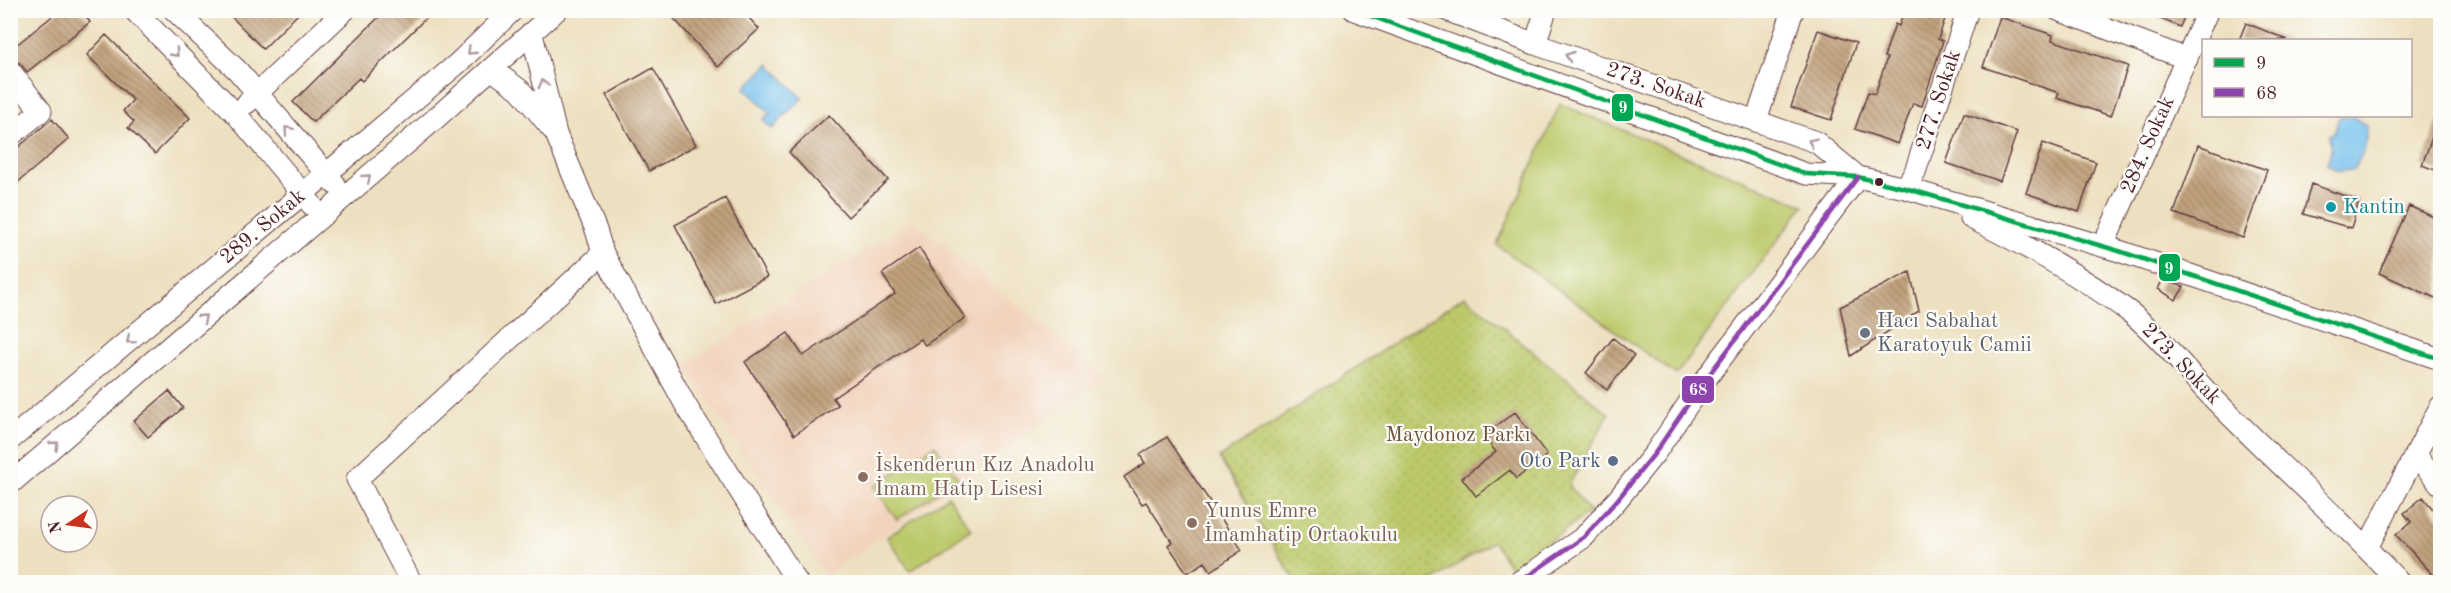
<svg xmlns="http://www.w3.org/2000/svg" width="2451" height="593" font-family="'Old Standard TT',serif">
  <style>
    .built { fill: #f2d4be }
    .grass { fill: #bcc96b; stroke: #83744b; stroke-width: 1.5 }
    .park { fill: url(#park-dots); stroke: #83744b; stroke-width: 1.5 }
    .water { fill: #73bfed; stroke: #5e6f8c; stroke-width: 1.5 }
    .building { fill: url(#building-back-hatch) }
    .lines { fill: none; stroke-linecap: round; stroke-linejoin: round }
    .minor-casing { stroke: #623c41; stroke-width: 23 }
    .minor { stroke: #fff; stroke-width: 21 }
    .bus-1-casing { stroke: #fdfcf7; stroke-width: 9 }
    .bus-2-casing { stroke: #fdfcf7; stroke-width: 9 }
    .bus-1 { stroke: #00a651; stroke-width: 4.5 }
    .bus-2 { stroke: #8e44ad; stroke-width: 4.5 }
    .oneway { stroke: #ae9aa0 }
    .bus-dot { fill: #4a1f2b; stroke: #fdfcf7; stroke-width: 2 }
    .culture-dot { fill: #0f9aa8; stroke: #fdfcf7; stroke-width: 2 }
    .worship-dot { fill: #6b7280; stroke: #fdfcf7; stroke-width: 2 }
    .service-dot { fill: #5c6f8a; stroke: #fdfcf7; stroke-width: 2 }
    .education-dot { fill: #8d6e63; stroke: #fdfcf7; stroke-width: 2 }
    .labels { text-anchor: middle; dominant-baseline: central; stroke-width: 4.5; stroke-linejoin: round; paint-order: stroke }
    .street-label { font-size: 21px; fill: #4a1f2b; stroke: #fdfcf7 }
    .culture-label { font-size: 21px; fill: #0d838f; stroke: #fdfcf7; text-anchor: start }
    .worship-label { font-size: 21px; fill: #5b616d; stroke: #fdfcf7; text-anchor: start }
    .park-label { font-size: 21px; fill: #6c523e; stroke: #fdfcf7 }
    .service-label { font-size: 21px; fill: #4e5e75; stroke: #fdfcf7; text-anchor: end }
    .education-label { font-size: 21px; fill: #785e54; stroke: #fdfcf7; text-anchor: start }
    .line-badge { stroke: #fdfcf7; stroke-width: 2 }
    .badge-label { font-size: 16px; text-anchor: middle; font-weight: bold; fill: #fff }
  </style>
  <defs>
    <pattern id="park-dots" width="8" height="8" patternUnits="userSpaceOnUse" patternTransform="scale(1.5)"><rect width="8" height="8" fill="#bcc96b"/><path d="M2 2h.1M6 6h.1" fill="none" stroke="#a3ac5d" stroke-width="1.8" stroke-linecap="round"/></pattern>
    <pattern id="building-back-hatch" width="6" height="6" patternUnits="userSpaceOnUse" patternTransform="scale(1.5)"><rect width="6" height="6" fill="#c1a27d"/><path d="M-1 5l2 2M0 0l6 6M5-1l2 2" fill="none" stroke="#9f8367"/></pattern>
  </defs>
  <rect width="100%" height="100%" fill="#fdfcf7"/>
  <filter id="ink" filterUnits="userSpaceOnUse"><feTurbulence type="fractalNoise" baseFrequency=".0167" numOctaves="2"/><feDisplacementMap in="SourceGraphic" scale="12" xChannelSelector="R" yChannelSelector="G"/><feConvolveMatrix kernelMatrix="1 2 1 2 8 2 1 2 1" color-interpolation-filters="sRGB"/></filter>
  <filter id="wash" filterUnits="userSpaceOnUse"><feTurbulence type="fractalNoise" baseFrequency=".008" numOctaves="4" result="noise"/><feDisplacementMap in="SourceGraphic" scale="24" xChannelSelector="R" yChannelSelector="G"/><feGaussianBlur stdDeviation="1.35" result="paint"/><feColorMatrix in="noise" values="0 0 0 0 0 0 0 0 0 0 0 0 0 0 0 0 0 1.4 0 .05"/><feComposite in="paint" operator="in"/></filter>
  <g filter="url(#wash)">
    <rect width="100%" height="100%" fill="#ede0c0"/>
    <path class="built" d="M913 220 1106 378 826 576 683 365Z"/>
    <path class="grass" d="M1560 104 1804 205 1676 375 1497 245Z
      M935 445 958 478 897 520 874 487Z
      M948 496 971 529 910 571 887 537Z"/>
    <path class="park" d="M1465 296 1609 414 1569 485 1589 512 1512 570 1493 541 1431 582H1296L1219 458Z"/>
    <path class="water" d="M769 64 802 98 772 129 763 120 770 113 745 88Z
      M2339 117H2353L2367 126 2365 148 2354 170 2338 171 2327 164 2331 151 2329 135 2334 133Z"/>
    <g id="blocks">
      <path class="building" d="M60 10H81L90 22 27 72 20 63 10 59V50Z
        M225 10H302L263 49Z
        M386 10H434L362 81 359 78 313 122 293 102Z
        M666 10H742L759 29 718 67Z
        M1904 10H1948L1938 39 1943 41 1922 106 1913 103 1898 144 1855 129 1868 92 1875 94 1887 58 1884 57 1895 24 1899 26Z
        M2139 10H2187L2180 27Z
        M2000 17 2053 35 2052 40 2128 66 2111 116 2057 98 2059 93 1983 67Z
        M2246 23 2288 40H2239Z
        M1818 30 1856 43 1831 120 1791 107Z
        M106 35 190 118 155 154 128 128 134 122 123 111 133 100 87 55Z
        M653 68 696 145 649 171 606 95Z
        M1964 113 2017 132 2000 181 1946 163Z
        M829 115 888 180 848 217 789 152Z
        M2439 118 2440 119V172L2422 165Z
        M52 119 69 139 10 189V154Z
        M2043 143 2096 162 2079 212 2026 193Z
        M2198 145 2267 170 2243 238 2174 213Z
        M2311 184 2359 201 2351 228 2303 214Z
        M725 198 767 277 716 304 675 225Z
        M2409 206 2440 220V300L2379 273Z
        M919 248 965 318 925 345 920 339 833 398 838 405 794 435 745 362 788 333 803 356 895 294 882 274Z
        M1910 272 1919 311 1851 356 1840 307Z
        M2163 279 2184 287 2176 300 2158 289Z
        M1613 338 1634 355 1607 390 1586 373Z
        M169 391 183 408 148 437 134 421Z
        M1515 412 1547 455 1516 479 1510 470 1476 496 1462 478 1496 452 1483 436Z
        M1167 437 1242 550 1211 571 1205 562 1187 573 1168 545 1172 542 1146 502 1142 504 1124 477 1145 463 1140 455Z
        M2423 497 2440 518V582L2396 535 2411 522 2404 513Z"/>
    </g>
  </g>
  <g filter="url(#ink)">
    <use href="#blocks" fill-opacity="0" stroke="#623c41" stroke-width="1.5"/>
    <g class="lines">
      <g class="minor-casing">
        <path id="minor" d="M134 10 237 115 312 205
          M174 10 238 71 335 184
          M1354 10 1806 174 1858 177 1905 188 2119 251 2440 359
          M1446 10 1535 44 1816 142 1858 177
          M2058 10 2187 59
          M532 34 556 134 596 230 603 253 685 404 797 582
          M1535 44 1546 10
          M491 69 520 90 552 129
          M10 71 41 111 10 136
          M247 103 345 10
          M1756 121 1793 10
          M1905 188 1915 172 1968 10
          M1971 218C2027 246 2082 276 2132 314 2161 337 2188 373 2214 399 2275 461 2340 519 2399 582
          M2103 246 2208 10
          M10 440 457 64 513 10
          M2415 454 2440 484
          M10 484 435 119 557 10
          M2367 548 2440 407
          M411 582 357 479 603 253
          M1519 582 1584 537 1618 499 1655 453 1699 388 1858 177"/>
      </g>
      <use href="#minor" class="minor"/>
      <g class="bus-1-casing">
        <path id="bus-1" d="M1354 10 1806 174 1858 177 1905 188 2119 251 2440 359"/>
      </g>
      <g class="bus-2-casing">
        <path id="bus-2" d="M1519 582 1584 537 1618 499 1655 453 1699 388 1858 177"/>
      </g>
      <use href="#bus-1" class="bus-1"/>
      <use href="#bus-2" class="bus-2"/>
    </g>
    <defs><path id="oneway-chevron" d="M-2-3.5L2.5 0L-2 3.5" fill="none" stroke-width="1.6" stroke-linecap="round" stroke-linejoin="round" transform="scale(1.5)"/></defs>
    <g class="oneway">
      <use href="#oneway-chevron" transform="translate(471 51) rotate(136)"/>
      <use href="#oneway-chevron" transform="translate(175 53) rotate(46)"/>
      <use href="#oneway-chevron" transform="translate(1569 56) rotate(-161)"/>
      <use href="#oneway-chevron" transform="translate(543 84) rotate(-104)"/>
      <use href="#oneway-chevron" transform="translate(288 130) rotate(-131)"/>
      <use href="#oneway-chevron" transform="translate(1812 142) rotate(-154)"/>
      <use href="#oneway-chevron" transform="translate(367 178) rotate(-41)"/>
      <use href="#oneway-chevron" transform="translate(203 318) rotate(-41)"/>
      <use href="#oneway-chevron" transform="translate(130 340) rotate(140)"/>
      <use href="#oneway-chevron" transform="translate(55 445) rotate(-41)"/>
    </g>
  </g>
  <circle class="bus-dot" cx="1879" cy="182" r="5"/>
  <circle class="culture-dot" cx="2331" cy="207" r="6"/>
  <circle class="worship-dot" cx="1865" cy="333" r="6"/>
  <circle class="service-dot" cx="1613" cy="461" r="6"/>
  <g class="education-dot">
    <circle cx="863" cy="477" r="6"/>
    <circle cx="1192" cy="523" r="6"/>
  </g>
  <g class="labels">
    <g class="street-label">
      <text transform="translate(1656 86) rotate(19)">273. Sokak</text>
      <text transform="translate(1939 100) rotate(-72)">277. Sokak</text>
      <text transform="translate(2148 145) rotate(-66)">284. Sokak</text>
      <text transform="translate(263 227) rotate(-40)">289. Sokak</text>
      <text transform="translate(2181 364) rotate(46)">273. Sokak</text>
    </g>
    <g class="culture-label">
      <text x="2343" y="207">Kantin</text>
    </g>
    <g class="worship-label">
      <text x="1877" y="321">Hacı Sabahat<tspan x="1877" dy="24">Karatoyuk Camii</tspan></text>
    </g>
    <g class="park-label">
      <text x="1458" y="435">Maydonoz Parkı</text>
    </g>
    <g class="service-label">
      <text x="1601" y="461">Oto Park</text>
    </g>
    <g class="education-label">
      <text x="875" y="465">İskenderun Kız Anadolu<tspan x="875" dy="24">İmam Hatip Lisesi</tspan></text>
      <text x="1204" y="511">Yunus Emre<tspan x="1204" dy="24">İmamhatip Ortaokulu</tspan></text>
    </g>
  </g>
  <g class="line-badge">
    <rect x="1611" y="93" width="23" height="29" rx="6" fill="#00a651"/>
    <rect x="2158" y="253" width="23" height="29" rx="6" fill="#00a651"/>
    <rect x="1681" y="375" width="34" height="29" rx="6" fill="#8e44ad"/>
  </g>
  <g class="badge-label">
    <text x="1623" y="113">9</text>
    <text x="2169" y="274">9</text>
    <text x="1698" y="395">68</text>
  </g>
  <rect width="2451" height="593" fill="none" stroke="#fdfcf7" stroke-width="36"/>
  <rect x="2202" y="39" width="210" height="78" fill="#fdfcf7" stroke="#b5a4a5" stroke-width="1.5"/>
  <rect x="2214" y="58" width="30" height="9" fill="#00a651" stroke="#b5a4a5" stroke-width="1.5"/>
  <text x="2256" y="69" font-size="18" fill="#4a1f2b">9</text>
  <rect x="2214" y="88" width="30" height="9" fill="#8e44ad" stroke="#b5a4a5" stroke-width="1.5"/>
  <text x="2256" y="99" font-size="18" fill="#4a1f2b">68</text>
  <g transform="translate(69 524) rotate(257)"><circle r="28" fill="#fdfcf7" stroke="#b5a4a5" stroke-width="1.5"/>
  <path d="M0-4.5L10 22L0 15L-10 22Z" fill="#c8321e"/>
  <text y="-9" font-size="16" font-weight="bold" text-anchor="middle" fill="#4a1f2b">N</text>
  </g>
</svg>
